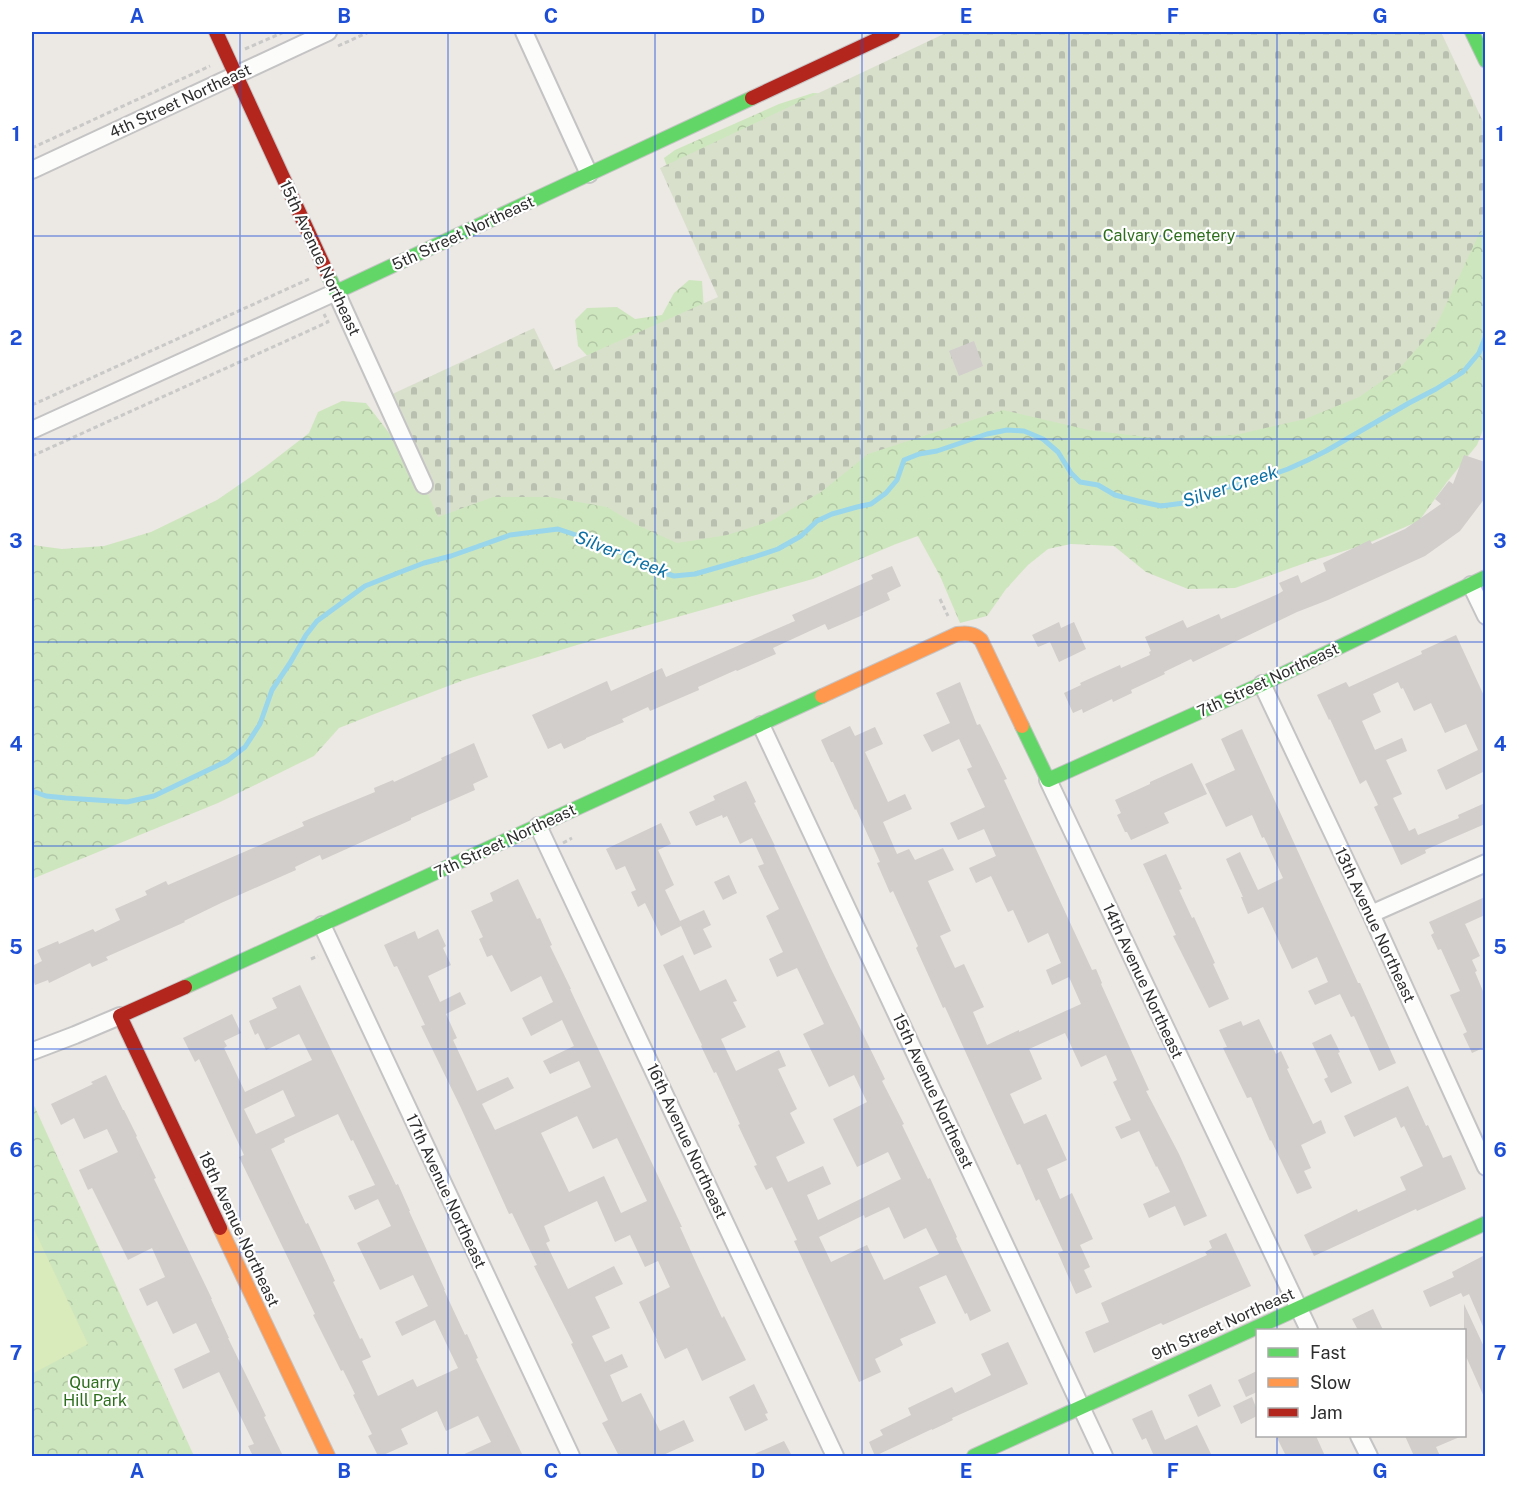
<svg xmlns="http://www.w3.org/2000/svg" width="1517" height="1488" font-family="'Public Sans',sans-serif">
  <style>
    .forest { fill: url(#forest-crowns) }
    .cemetery { fill: url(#cemetery-stones) }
    .pitch { fill: #d9eabb }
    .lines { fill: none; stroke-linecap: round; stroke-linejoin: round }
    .stream { stroke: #99d6ec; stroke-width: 5 }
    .building { fill: #d1cecb; fill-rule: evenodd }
    .street-casing { stroke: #c5c4c5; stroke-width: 20 }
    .fast-casing { stroke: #c5c4c5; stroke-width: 16 }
    .slow-casing { stroke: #c5c4c5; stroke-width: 16 }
    .jam-casing { stroke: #c5c4c5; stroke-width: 16 }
    .path { stroke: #c9c9c8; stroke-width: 3; stroke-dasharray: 4.5 3; stroke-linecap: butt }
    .street { stroke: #fcfcfb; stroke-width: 16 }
    .fast { stroke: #63d668; stroke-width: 14 }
    .slow { stroke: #ff974d; stroke-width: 14 }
    .jam { stroke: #b3261e; stroke-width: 14 }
    .grid { fill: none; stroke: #1d4ed8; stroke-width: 1.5; stroke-opacity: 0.55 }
    .labels { text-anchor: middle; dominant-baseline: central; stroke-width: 4.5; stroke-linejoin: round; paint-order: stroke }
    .street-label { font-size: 16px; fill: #2e2e2e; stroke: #fff }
    .park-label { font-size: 16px; fill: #2c6e1b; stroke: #fff }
    .water-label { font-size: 18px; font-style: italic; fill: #0d6fa3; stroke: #fff }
    .neatline { fill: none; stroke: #1d4ed8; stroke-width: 2 }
    .grid-label { font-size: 20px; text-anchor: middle; font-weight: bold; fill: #1d4ed8 }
  </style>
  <defs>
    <pattern id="forest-crowns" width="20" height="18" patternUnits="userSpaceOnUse" patternTransform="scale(1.5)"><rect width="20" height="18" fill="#cee6be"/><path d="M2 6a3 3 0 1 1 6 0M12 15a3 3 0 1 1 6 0" fill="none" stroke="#b1c6a4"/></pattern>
    <pattern id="cemetery-stones" width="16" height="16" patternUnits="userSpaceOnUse" patternTransform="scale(1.5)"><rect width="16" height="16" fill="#d8e0cc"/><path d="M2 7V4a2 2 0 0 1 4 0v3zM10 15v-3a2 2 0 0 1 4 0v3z" fill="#bac0b0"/></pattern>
  </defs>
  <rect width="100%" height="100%" fill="#ece8e4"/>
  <path class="forest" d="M813 93 828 94 669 173 664 158 675 150 779 104Z
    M1485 195V425L1477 445 1447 482 1419 521 1364 545 1308 562 1235 588 1188 589 1146 572 1114 546 1071 544 1048 549 1028 565 1006 589 987 616 960 623 940 576 918 536 896 544 813 579 577 645 464 680 377 713 339 728 314 756 218 803 32 879V545L62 549 104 546 151 532 217 500 265 467 309 433 318 412 342 401 366 403 390 434 430 456Z
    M689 280 702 281 704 310 599 368 578 346 575 320 587 308 617 307 635 319 662 315 674 293Z
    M32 1101 194 1456H32Z"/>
  <path class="cemetery" d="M948 32H1441L1485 126V227L1478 236 1435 328 1398 370 1359 397 1305 419 1235 435 1162 439 1089 430 1003 410 868 454 821 492 771 521 727 535 677 543 635 524 607 507 550 497H493L438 517 386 397 534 328 554 370 718 297 660 168Z"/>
  <path class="pitch" d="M32 1225 88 1344 32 1374Z"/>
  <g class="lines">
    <path class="stream" d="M32 791 46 796 66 798 127 802 154 796 227 761 245 747 260 724 272 690 290 663 306 635 317 621 365 586 403 571 424 563 451 556 510 535 558 529 588 539 625 554 651 569 674 576 695 574 754 557 778 549 801 536 817 521 832 514 857 507 871 504 886 493 897 480 904 460 919 454 937 451 987 434 1007 430 1024 431 1043 439 1058 452 1071 473 1080 482 1098 485 1115 495 1138 501 1161 506 1184 503 1207 491 1248 483 1288 469 1308 460 1326 451 1409 403 1436 389 1463 372 1479 353 1485 338 1486 332"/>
  </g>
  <path class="building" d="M974 341 983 366 959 376 949 351Z
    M1464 455 1485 462V498L1460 531 1425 556 1328 600 1297 612 1193 662 1191 659 1164 672 1165 674 1131 690 1132 693 1113 702 1112 699 1083 713 1082 709 1073 713 1064 693 1081 685 1080 683 1120 665 1121 668 1150 655 1149 652 1151 651 1145 637 1183 620 1187 628 1219 614 1221 619 1278 594 1283 591 1279 583 1298 575 1301 583 1326 571 1323 563 1370 540 1372 544 1405 529 1441 504 1435 499 1449 481 1453 484Z
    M892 566 901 586 887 593 890 600 862 613 863 615 828 630 825 624 773 648 776 654 737 671 736 670 698 687 699 690 650 711 648 707 622 719 624 722 586 738V739L564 749 561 743 548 749 532 715 607 681 611 691 662 668 666 677 795 621 792 615 873 579 871 575Z
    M1059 622 1061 628 1074 622 1086 649 1059 662 1050 642 1038 647 1032 635Z
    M1456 635 1485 698V771L1446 790 1437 770 1478 750 1466 724 1445 733 1431 703 1414 711 1403 688 1401 689 1398 682 1373 694 1381 712 1362 721 1375 750 1402 738 1407 751 1386 760 1402 794 1393 798 1409 831 1415 828 1418 835 1459 818 1458 815 1485 803V824L1425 850 1426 853 1401 865 1374 807 1378 805 1366 780 1360 784 1330 719 1329 720 1317 695 1346 682 1349 687 1422 654 1421 651Z
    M960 682 977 725 980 724 1007 779 1004 780 1092 970 1096 969 1102 983 1101 984 1149 1090 1146 1091 1179 1154 1207 1216 1184 1226 1175 1206 1149 1218 1143 1204 1170 1192 1157 1166 1156 1167 1139 1131 1121 1139 1115 1127 1131 1120 1113 1082 1117 1080 1106 1055 1081 1067 1065 1033 1029 1049 1042 1079 1010 1094 1024 1124 1046 1114 1067 1160 1047 1169 1060 1199 1072 1193 1093 1239 1080 1245 1090 1267 1084 1270 1092 1287 1076 1294 1058 1253 1063 1251 1039 1199 1036 1201 1020 1164 1017 1165 945 1007 943 1008 935 990 916 948 918 946 893 891 890 893 877 863 880 862 856 809 855 810 833 762H831L821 740 850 726 855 736 875 727 883 744 865 752 888 802 905 794 912 809 883 822 897 854 909 849 915 860 943 848 954 870 928 881 951 931 940 936 955 968 964 964 984 1007 973 1012 987 1045 1019 1030V1032L1081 1004 1069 977 1052 985 1046 970 1061 963 1048 933 1028 943 1013 910 1008 912 991 876 976 883 969 868 996 856 984 829 958 840 950 823 985 807 967 769 972 767 959 739 932 752 923 735 950 723 936 693Z
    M1242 729 1358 983H1360L1396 1063 1379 1071 1354 1016 1351 1017 1340 994 1315 1005 1308 991 1328 982 1317 957 1292 969 1263 907 1248 914 1241 897H1243L1226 859 1240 852 1258 890 1283 878 1264 837 1262 838 1252 815 1226 827 1205 784 1235 770 1221 739Z
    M474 743 488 777 473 784 475 790 411 818V820L322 860 320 855 295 867 296 870 221 903 184 921 185 922 106 957 108 960 92 967 90 963 49 983 48 980 35 985 32 977V966L42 961 37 950 58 941 59 944 93 929 95 932 120 920 115 909 147 895 145 891 166 881 168 885 304 826 302 822 375 792 374 788 393 780 394 782 442 760 441 758Z
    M1192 763 1207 794 1164 813 1169 823 1131 840 1127 832H1125L1117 815 1121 813 1115 800 1150 784V782Z
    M746 781 756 802 754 803 775 846H774L831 969 885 1079 882 1081 904 1124 902 1125 928 1179 930 1178 940 1200 957 1237 956 1238 991 1311 970 1321 967 1313 965 1314 946 1275 919 1287 936 1323 900 1339 903 1345 875 1359 881 1372 859 1382 794 1241 797 1240 772 1187 766 1190 754 1166 757 1165 738 1125 740 1124 716 1072 714 1073 701 1046 702 1045 663 965 683 955 700 991 726 979 737 1001 733 1002 746 1027 721 1039 736 1071 779 1050 786 1066 778 1069 797 1109 790 1113 805 1143 776 1157 788 1182 823 1166 831 1184 807 1195 818 1220 901 1179 888 1152 857 1167 833 1119 867 1102 854 1075 829 1087 803 1034 824 1024 797 968 777 977 769 959 783 952 766 916 779 909 758 866 764 864 752 838 740 844 727 816 723 818 722 815 696 826 689 812 715 800 713 796ZM889 1207 904 1239 926 1228 939 1254 884 1280 867 1245 831 1262 819 1237 864 1215 865 1218Z
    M661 823 671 844 658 850 674 885 665 890 680 921 704 910 711 925 703 929 712 947 694 955 681 926 661 936 645 903 638 907 631 892 636 890 625 866 616 870 606 849Z
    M1166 854 1182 889 1179 890 1192 918 1194 917 1215 963 1213 964 1229 999 1209 1008 1173 936 1176 935 1143 864Z
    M729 875 737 893 723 900 714 882Z
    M518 879 537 919 540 918 552 945 550 946 571 989H570L682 1227H680L698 1267 722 1318 724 1316 746 1360 702 1381 687 1348 665 1359 656 1340H657L639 1302 670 1287 658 1261 645 1267 630 1235 615 1242 597 1201 544 1226 550 1241 546 1243 568 1289 614 1266 623 1284 595 1297 610 1328 592 1336 605 1362 622 1354 628 1367 610 1375 622 1402 641 1393 660 1431 684 1420 694 1441 661 1456H619L602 1423 608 1420 571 1344 573 1343 534 1266 537 1265 512 1213 509 1214 461 1108 421 1026 425 1025 397 966 394 967 384 945 415 931 418 939 438 929 446 946 443 948 451 965 428 976 440 1002 460 992 466 1004 446 1014 457 1038 453 1040 477 1091 508 1077 514 1088 482 1104 495 1130 591 1087 579 1061 550 1074 543 1061 574 1046 562 1020 531 1036 522 1018 553 1002 541 976 511 992 492 955 487 957 479 939 483 937 471 911 493 901 490 893ZM577 1116 593 1149 617 1138 647 1201 621 1213 604 1176 569 1192 541 1133Z
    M1485 897V915L1465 924 1480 956 1472 960 1477 971 1475 972 1485 996V1047L1472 1053 1463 1034 1467 1032 1450 995 1460 991 1441 949 1438 950 1431 935 1434 933 1429 922Z
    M300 985 396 1185 398 1184 410 1211H409L445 1290H444L465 1335 467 1334 478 1358 476 1359 523 1456H460L491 1442 478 1416 446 1431 437 1411 401 1429 408 1444 381 1456H378L368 1436 372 1434 353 1395 355 1394 343 1370 341 1371 313 1315 315 1314 239 1157 244 1155 228 1121 199 1059 195 1062 183 1038 232 1014 241 1033 224 1041 227 1046 224 1048 245 1092 312 1060 299 1034 266 1050 258 1033 255 1035 249 1021 277 1008 272 998ZM283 1090 295 1116 256 1134 244 1109ZM338 1114 351 1141 353 1140 375 1185 348 1196 355 1210 378 1199 391 1226 357 1243 380 1290 413 1275 428 1306 395 1322 402 1336 435 1320 458 1368 417 1387 413 1379 378 1396 362 1361 371 1357 362 1338 360 1339 333 1282 335 1281 317 1242 308 1223 306 1224 271 1149 285 1142 284 1139Z
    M1259 1019 1276 1054 1281 1051 1289 1068 1287 1069 1313 1124 1321 1120 1326 1133 1301 1145 1311 1168 1304 1171 1312 1188 1297 1194 1271 1140 1270 1141 1251 1097 1247 1098 1223 1048 1227 1047 1219 1030 1241 1021 1243 1026Z
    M1331 1034 1340 1052 1338 1053 1352 1083 1331 1093 1324 1079 1328 1077 1312 1043Z
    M106 1075 123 1110H124L137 1136 136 1137 156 1178 154 1179 212 1299H211L229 1338H228L266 1416 264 1417 283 1456H253L248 1446 254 1444 219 1372 183 1389 174 1369 210 1352 196 1323 173 1334 157 1301 147 1306 139 1289 165 1277 152 1248 128 1260 92 1188 88 1190 79 1170 118 1152 107 1129 84 1139 74 1118 61 1125 51 1104 93 1084 91 1082Z
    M1408 1086 1426 1126 1428 1125 1443 1158 1451 1155 1466 1189 1417 1211 1416 1209 1314 1256 1304 1235 1357 1209 1358 1212 1406 1190 1400 1177 1423 1166 1404 1126 1401 1128 1396 1117 1354 1137 1344 1116Z
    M1226 1233 1251 1286 1163 1325 1161 1323 1094 1353 1085 1332 1109 1322 1101 1303 1207 1255 1205 1252 1212 1248 1209 1241Z
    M1485 1255V1331L1469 1294 1463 1297 1461 1293 1430 1307 1423 1291 1454 1277 1452 1272Z
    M1464 1304 1485 1349V1399L1464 1352Z
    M1373 1309 1383 1330H1358L1352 1319Z
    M1008 1342 1028 1384 952 1418 953 1420 932 1430V1429L875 1456 869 1442 883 1435 880 1430 911 1415 908 1408 952 1387 955 1393 991 1375 981 1354Z
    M1257 1371V1392L1246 1397 1238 1380Z
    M754 1384 768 1413 765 1414 768 1420 745 1431 729 1397Z
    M1211 1384 1221 1406 1198 1417 1188 1395Z
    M1252 1397 1257 1410V1416L1241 1424 1233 1406Z
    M1152 1410 1165 1440 1197 1425 1212 1456H1154L1146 1438 1142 1440 1132 1419Z
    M1276 1436H1316L1325 1456H1286Z
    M1405 1436H1462L1436 1447 1440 1456H1414Z
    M784 1441 792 1456H750Z"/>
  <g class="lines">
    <g class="street-casing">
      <path id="street" d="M524 32 589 174
        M32 170 328 32
        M32 430 336 292 424 485
        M1471 585 1486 616
        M1262 684 1371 914 1486 1167
        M761 725 1104 1456
        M1048 780 1309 1330
        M538 826 835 1456
        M1371 914 1486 863
        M322 925 571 1456
        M33 1051 75 1035 120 1016
        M1359 1436 1369 1456"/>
    </g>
    <g class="fast-casing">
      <path id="fast" d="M1472 32 1486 61
        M328 275 336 292 752 98
        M1022 726 1048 780 1262 684 1486 577
        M185 987 822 696
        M974 1456 1486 1223"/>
    </g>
    <g class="slow-casing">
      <path id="slow" d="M822 696 957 634C967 633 974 633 981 640L1022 726
        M220 1228 328 1456"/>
    </g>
    <g class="jam-casing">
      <path id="jam" d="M216 32 328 275
        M752 98 893 32
        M185 987 120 1016 220 1228"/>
    </g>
    <path class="path" d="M338 46 369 32
      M245 49 284 32
      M32 148 210 66
      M32 405 309 279
      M32 456 328 322 324 314
      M940 599 948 616
      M563 843 572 838
      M311 959 318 956"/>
    <use href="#street" class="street"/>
    <use href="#fast" class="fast"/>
    <use href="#slow" class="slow"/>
    <use href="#jam" class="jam"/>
  </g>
  <path class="grid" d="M240 32V1456M448 32V1456M655 32V1456M862 32V1456M1069 32V1456M1277 32V1330M32 236H1486M32 439H1486M32 642H1486M32 846H1486M32 1049H1486M32 1252H1486M1277 1436V1456"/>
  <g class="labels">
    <g class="street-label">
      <text transform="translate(180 101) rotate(-25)">4th Street Northeast</text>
      <text transform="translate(463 233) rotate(-25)">5th Street Northeast</text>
      <text transform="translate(320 258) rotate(65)">15th Avenue Northeast</text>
      <text transform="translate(1268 680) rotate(-25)">7th Street Northeast</text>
      <text transform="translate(505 841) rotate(-25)">7th Street Northeast</text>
      <text transform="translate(1375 925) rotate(65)">13th Avenue Northeast</text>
      <text transform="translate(1143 981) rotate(65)">14th Avenue Northeast</text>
      <text transform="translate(933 1091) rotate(65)">15th Avenue Northeast</text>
      <text transform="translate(687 1141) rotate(65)">16th Avenue Northeast</text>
      <text transform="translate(446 1191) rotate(65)">17th Avenue Northeast</text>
      <text transform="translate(239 1229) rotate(65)">18th Avenue Northeast</text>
      <text transform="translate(1223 1324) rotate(-24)">9th Street Northeast</text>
    </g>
    <g class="park-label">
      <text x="1169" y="235">Calvary Cemetery</text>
      <text x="95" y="1382">Quarry<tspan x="95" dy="18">Hill Park</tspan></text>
    </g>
    <g class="water-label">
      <text transform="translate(1230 486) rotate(-18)">Silver Creek</text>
      <text transform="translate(622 554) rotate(22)">Silver Creek</text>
    </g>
  </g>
  <rect width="1517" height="1488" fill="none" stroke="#ffffff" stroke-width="66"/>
  <rect x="1256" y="1329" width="210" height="108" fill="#ffffff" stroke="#ababab" stroke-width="1.5"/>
  <rect x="1268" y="1348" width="30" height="9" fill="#63d668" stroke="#ababab" stroke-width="1.5"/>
  <text x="1310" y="1359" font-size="18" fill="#2e2e2e">Fast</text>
  <rect x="1268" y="1378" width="30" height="9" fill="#ff974d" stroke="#ababab" stroke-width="1.5"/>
  <text x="1310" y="1389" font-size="18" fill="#2e2e2e">Slow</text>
  <rect x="1268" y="1408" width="30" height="9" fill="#b3261e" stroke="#ababab" stroke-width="1.5"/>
  <text x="1310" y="1419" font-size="18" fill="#2e2e2e">Jam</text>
  <rect x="33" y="33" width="1451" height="1422" class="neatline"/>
  <g class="grid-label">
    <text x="137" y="23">A</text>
    <text x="344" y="23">B</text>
    <text x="551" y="23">C</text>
    <text x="758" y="23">D</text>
    <text x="966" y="23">E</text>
    <text x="1173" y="23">F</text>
    <text x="1380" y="23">G</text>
    <text x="16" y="141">1</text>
    <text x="1500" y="141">1</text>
    <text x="16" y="345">2</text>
    <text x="1500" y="345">2</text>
    <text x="16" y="548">3</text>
    <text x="1500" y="548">3</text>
    <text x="16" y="751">4</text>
    <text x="1500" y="751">4</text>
    <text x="16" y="954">5</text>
    <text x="1500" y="954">5</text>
    <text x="16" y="1157">6</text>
    <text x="1500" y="1157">6</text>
    <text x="16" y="1360">7</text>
    <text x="1500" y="1360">7</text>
    <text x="137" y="1478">A</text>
    <text x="344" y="1478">B</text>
    <text x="551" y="1478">C</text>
    <text x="758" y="1478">D</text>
    <text x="966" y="1478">E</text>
    <text x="1173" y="1478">F</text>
    <text x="1380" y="1478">G</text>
  </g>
</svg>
